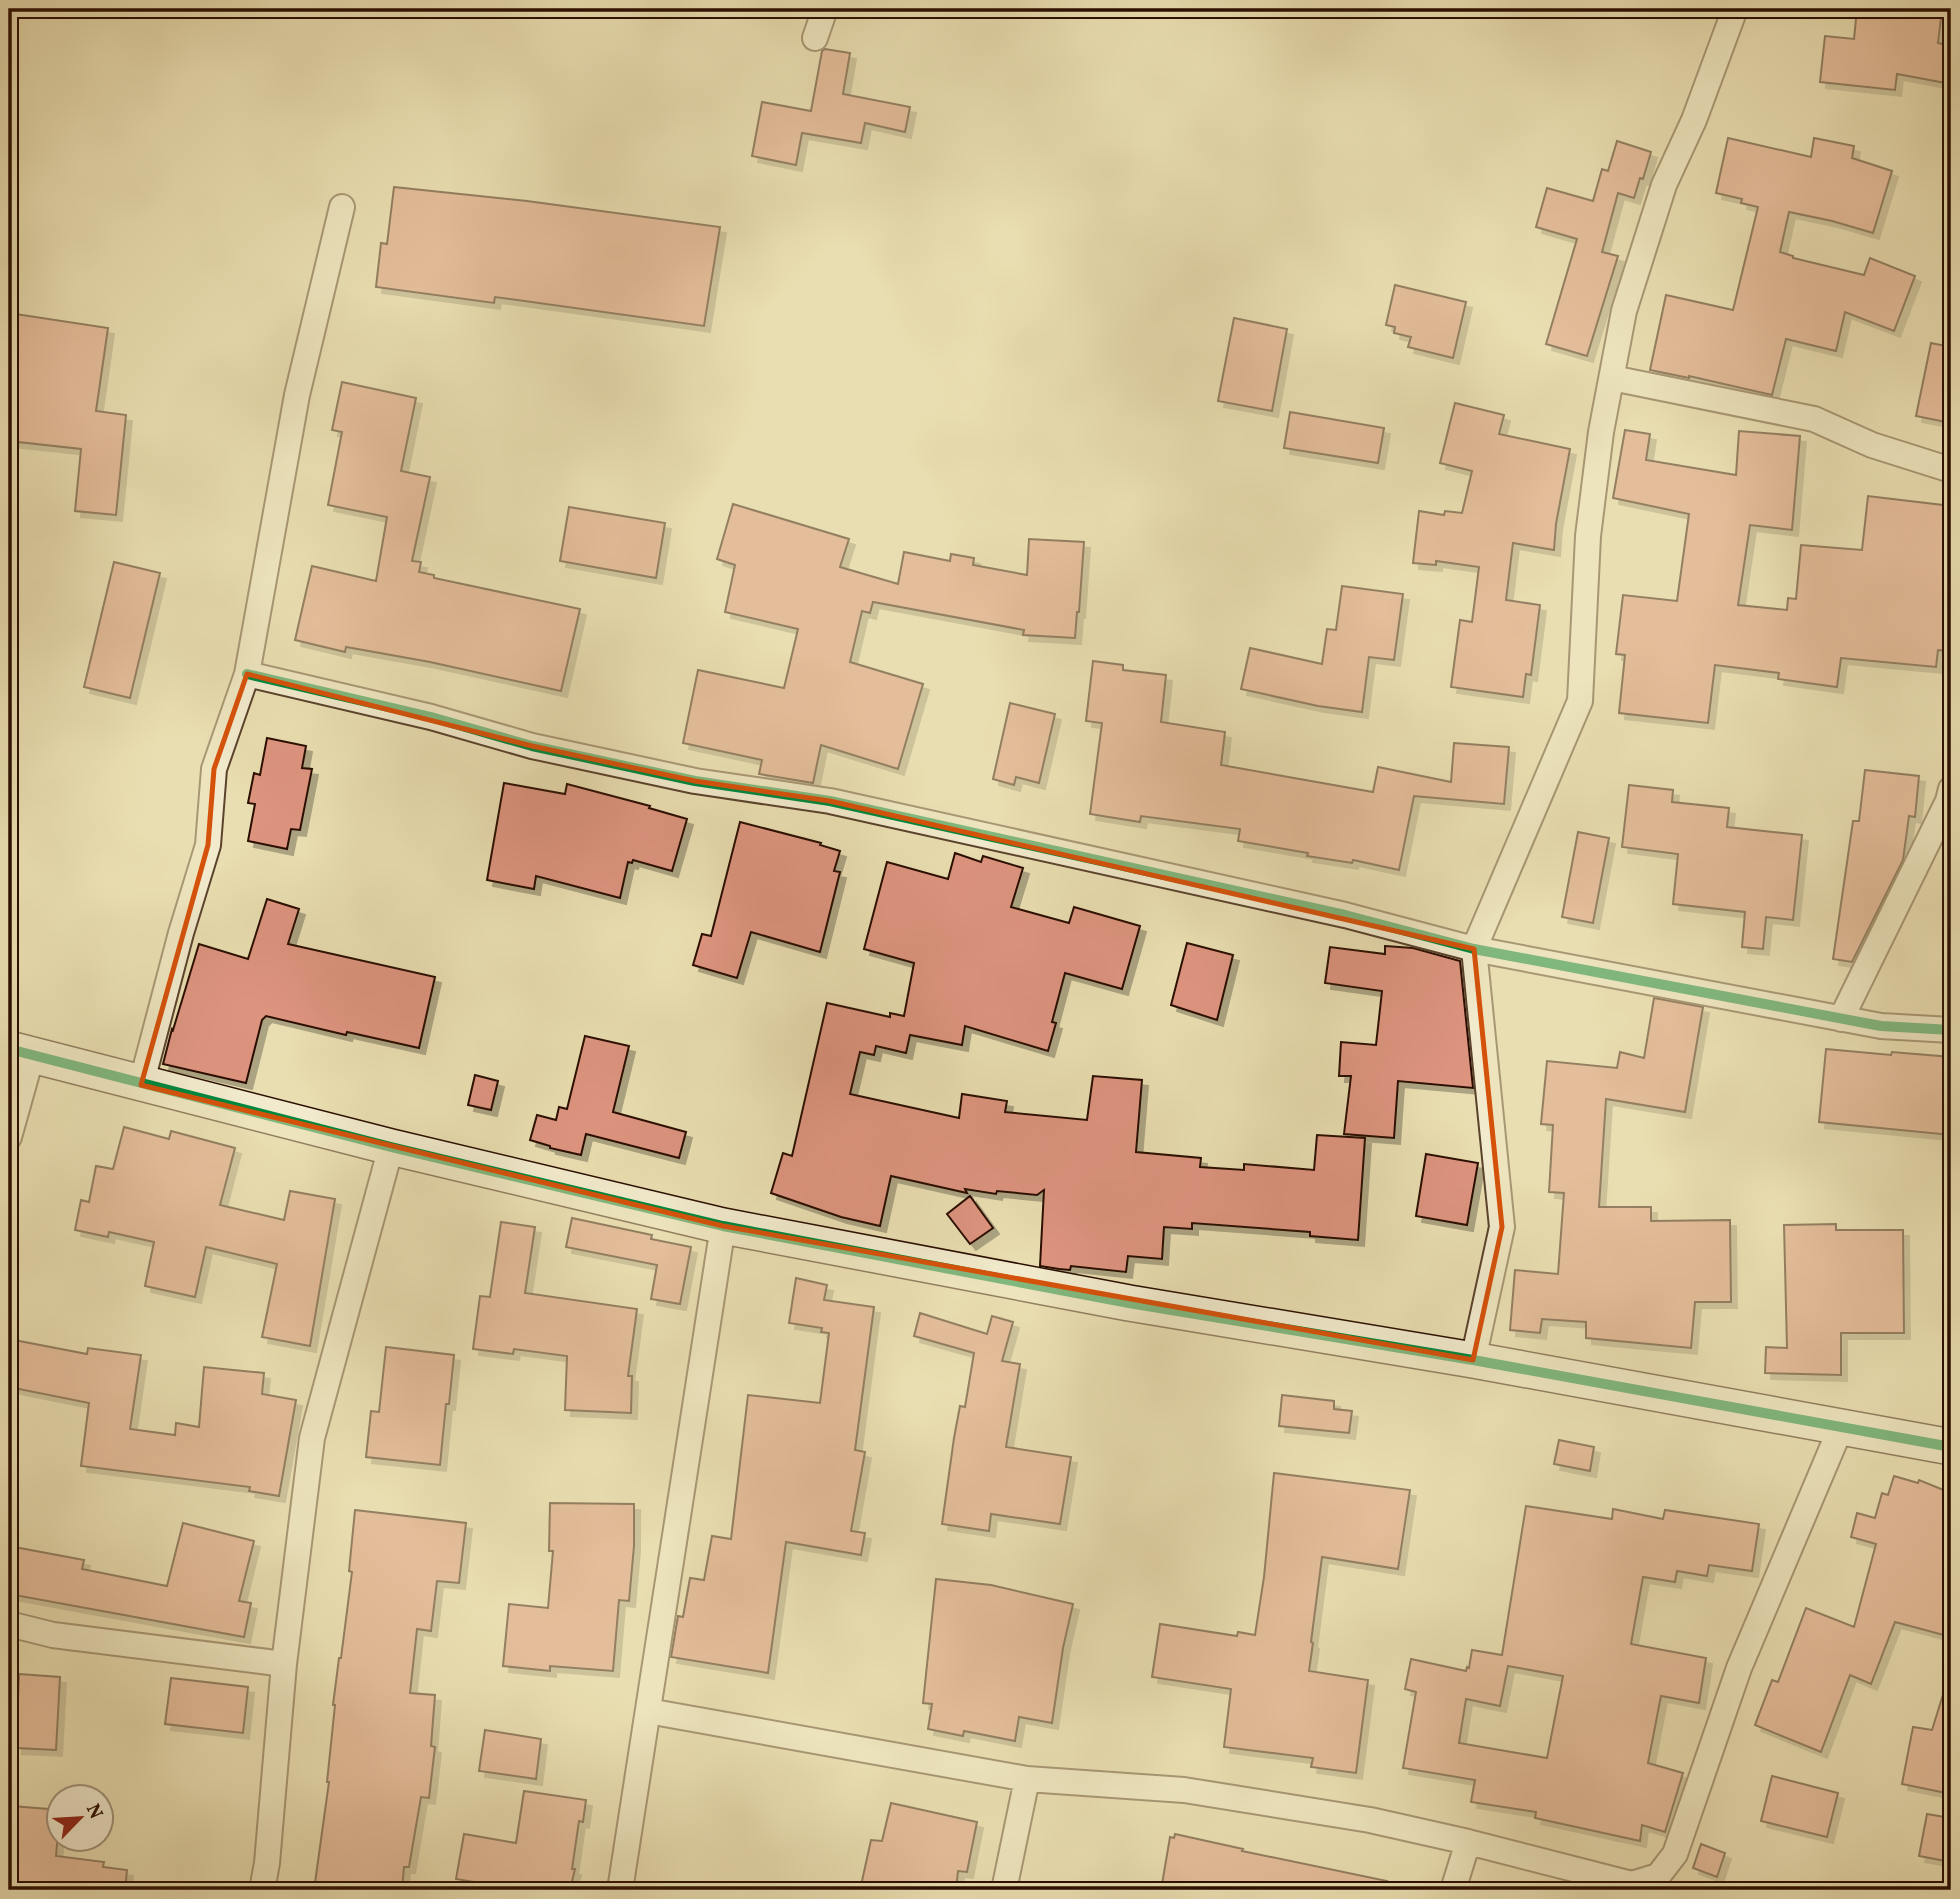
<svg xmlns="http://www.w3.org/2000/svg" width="1960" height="1899" font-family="Vollkorn,serif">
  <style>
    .building { fill: #dd947f; stroke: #2a0e00; stroke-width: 2; fill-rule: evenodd; filter: url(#shadow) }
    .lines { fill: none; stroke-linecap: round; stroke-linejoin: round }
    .street-casing { stroke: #5a422c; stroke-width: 28 }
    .secondary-casing { stroke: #2a0e00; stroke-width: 38 }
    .street { stroke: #f1eacc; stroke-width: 24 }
    .secondary { stroke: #f1eacc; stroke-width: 35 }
    .cycleway-casing { stroke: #f1eacc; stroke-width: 15 }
    .cycleway { stroke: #00873e; stroke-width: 10 }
    .marked { fill: none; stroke: #d5520b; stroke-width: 5; stroke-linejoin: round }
  </style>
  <defs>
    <filter id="shadow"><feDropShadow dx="6" dy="6" stdDeviation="0" flood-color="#0004"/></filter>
  </defs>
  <rect width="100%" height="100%" fill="#e9deb1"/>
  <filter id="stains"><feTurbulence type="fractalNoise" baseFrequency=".00286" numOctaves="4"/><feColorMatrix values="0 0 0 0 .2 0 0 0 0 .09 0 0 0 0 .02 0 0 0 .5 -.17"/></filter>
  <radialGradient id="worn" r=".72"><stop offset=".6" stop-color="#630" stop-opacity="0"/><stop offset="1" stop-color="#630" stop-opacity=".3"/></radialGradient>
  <path class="building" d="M1857 9H1942L1938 43 1951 46V84L1897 74 1895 90 1820 82 1825 36 1854 39Z
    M825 49 850 53 843 94 910 107 905 132 865 123 861 143 802 133 796 165 752 156 762 102 811 111 822 51Z
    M1728 138 1811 157 1814 138 1854 146 1852 158 1892 171 1873 233 1832 221 1789 212 1780 252 1793 256V258L1864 275 1870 258 1915 276 1894 331 1845 312 1836 351 1786 339 1772 395 1689 376V378L1650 370 1666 295 1733 310 1758 207 1741 203 1742 199 1716 193Z
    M1617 141 1651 152 1643 179 1640 178 1634 198 1618 193 1602 252 1618 256 1587 356 1546 344 1577 239 1536 227 1547 188 1593 201 1602 169 1608 171Z
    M394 187 527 201 720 227 704 326 495 297 494 303 376 287 381 243 387 244Z
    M1395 285 1466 302 1453 358 1408 347 1411 337 1394 333 1395 327 1386 325Z
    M9 313 108 328 96 411 126 415 116 515 75 511 81 449 9 441Z
    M1234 318 1287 329 1272 411 1218 401Z
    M1931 343 1951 347V423L1916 416Z
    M342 382 416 398 401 471 430 477 412 561 421 562 419 572 434 575V578L580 609 561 691 430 662 346 647 345 652 295 640 312 566 376 581 387 517 328 505 342 432 332 430Z
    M1455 403 1504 415 1499 434 1570 449 1556 524 1554 550 1513 543 1506 600 1540 605 1531 675 1526 674 1523 697 1451 687 1460 620 1472 622 1479 567 1436 561V565L1413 563 1419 511 1444 515 1445 511 1462 513 1472 471 1440 463Z
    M1290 412 1384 428 1378 463 1284 448Z
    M1625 430 1650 434 1646 460 1736 475 1739 431 1800 436 1792 530 1750 525 1738 605 1787 610 1788 598 1796 599 1801 545 1862 550 1868 496 1951 506 1947 560 1951 561V651L1938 650 1936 667 1841 658 1837 687 1778 679 1779 673 1715 665 1708 723 1619 713 1625 655 1616 654 1623 595 1677 601 1689 514 1613 498Z
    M733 504 849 539 840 567 898 584 904 552 950 561 951 554 974 558 973 565 1027 575 1029 539 1084 542 1079 612H1077L1075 638 1023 635 1024 630 873 602 870 613 862 611 850 662 923 684 898 769 821 745 813 783 759 774 762 760 683 743 698 670 784 688 798 629 725 612 735 565 717 559Z
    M569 507 665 523 656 578 560 561Z
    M114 562 160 573 130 698 84 687Z
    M1342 586 1403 594 1394 660 1369 657 1362 712 1318 706 1241 689 1250 648 1322 664 1327 629 1336 630Z
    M1093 661 1123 665V670L1166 675 1161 722 1225 732 1221 765 1373 792 1378 767 1451 782 1454 743 1509 747 1504 804 1414 796 1399 870 1353 860 1352 863 1307 856 1308 853 1238 841 1240 829 1141 816 1140 822 1090 814 1102 723 1086 721Z
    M1010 703 1055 714 1039 783 1016 777 1014 785 993 779Z
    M267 738 306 746 302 768 312 769 300 830 291 829 287 849 248 841 255 804 248 803 254 773 260 775Z
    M1865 770 1919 776 1915 817 1909 816 1903 860 1852 962 1833 959 1853 821H1859Z
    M504 783 565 794 567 784 650 806 649 808 687 819 672 871 633 860 632 863 628 862 620 898 536 876 534 889 487 880Z
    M1629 785 1673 790 1672 802 1729 808 1727 827 1802 835 1793 920 1766 917 1763 949 1742 947 1745 912 1673 904 1678 854 1622 847Z
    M740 822 821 843 820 845 840 851 834 871 840 872 820 952 751 932 737 978 693 965 702 934 711 936Z
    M1578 832 1609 838 1593 923 1562 917Z
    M955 853 981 862 983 856 1023 868 1011 907 1069 923 1074 907 1140 926 1122 989 1065 973 1052 1022 1056 1023 1048 1051 965 1026 962 1045 910 1035 906 1053 876 1046 874 1055 860 1052 850 1094 959 1118 962 1094 1007 1101 1005 1112 1087 1120 1093 1076 1142 1080 1136 1152 1201 1158 1200 1167 1244 1170V1164L1314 1170 1317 1135 1365 1138 1358 1240 1310 1236V1232L1192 1223V1229L1164 1227 1162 1259 1128 1256 1126 1272 1071 1266 1070 1270 1059 1269 1040 1266 1044 1190 1037 1195 997 1191 996 1194 965 1189 967 1193 891 1176 880 1226 841 1217 771 1193 783 1153 792 1156 827 1003 890 1017V1013L904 1016 914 963 864 949 887 862 948 879Z
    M267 899 299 909 288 944 435 977 419 1048 347 1032 346 1035 266 1016 262 1020 246 1083 163 1064 172 1029 173 1030 199 944 248 959Z
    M1187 943 1233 955 1217 1020 1171 1005Z
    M1385 946 1413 948 1460 961 1473 1088 1398 1081 1394 1138 1344 1134 1351 1076H1339L1341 1042 1376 1045 1382 991 1325 983 1330 947 1385 954Z
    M1654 998 1703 1007 1685 1112 1606 1099 1599 1207H1651V1221L1730 1220 1731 1302H1695L1691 1348 1586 1338V1322L1542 1319 1540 1333 1510 1330 1515 1270 1558 1274 1564 1193 1549 1192 1553 1125 1541 1124 1547 1061 1617 1068 1620 1052 1644 1058Z
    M585 1036 629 1046 613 1112 686 1132 679 1158 586 1134 581 1155 550 1148V1146L530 1140 537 1115 556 1120 559 1107 567 1109Z
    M1826 1049 1891 1055 1892 1052 1951 1057V1135L1819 1122Z
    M475 1075 498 1081 491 1110 468 1105Z
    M124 1127 169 1139 171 1131 235 1148 220 1205 284 1220 290 1191 335 1199 310 1346 262 1337 277 1264 206 1247 195 1297 145 1286 154 1242 109 1232 108 1237 75 1230 81 1200 89 1202 96 1166 113 1169Z
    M1426 1154 1478 1163 1467 1225 1416 1216Z
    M970 1196 993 1228 970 1244 947 1214Z
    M572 1218 652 1235 651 1239 691 1247 680 1304 651 1299 657 1265 566 1247Z
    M501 1222 535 1227 525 1293 637 1309 628 1376H632L631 1413 565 1410 567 1356 514 1349 513 1354 473 1349 480 1296 490 1297Z
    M1836 1224V1230H1903L1904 1333H1841V1375L1765 1373 1766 1347 1787 1348 1784 1225Z
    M796 1278 827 1285 824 1300 874 1307 855 1450 865 1452 851 1531 865 1533 861 1555 786 1542 768 1673 671 1657 678 1616 683 1617 690 1578 704 1580 712 1536 731 1539 748 1395 820 1403 829 1333 821 1332 822 1328 789 1323Z
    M920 1313 987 1334 992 1316 1013 1322 1002 1361 1020 1364 1006 1447 1071 1457 1060 1524 991 1514 989 1531 942 1524 954 1438 960 1406 965 1407 974 1353 914 1336Z
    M9 1339 87 1354 88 1348 141 1355 130 1429 175 1435 176 1423 199 1427 204 1367 264 1373 262 1394 296 1400 279 1496 249 1491 250 1487 81 1466 89 1403 9 1387Z
    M386 1347 454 1355 449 1404H446L440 1465 366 1457 371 1411 379 1412Z
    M1282 1395 1334 1401V1409L1352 1411 1349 1433 1279 1426Z
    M1559 1440 1594 1447 1590 1471 1554 1464Z
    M1274 1473 1410 1490 1398 1569 1322 1557 1311 1642 1313 1643 1309 1671 1368 1680 1356 1773 1311 1767 1313 1758 1224 1747 1231 1689 1152 1677 1160 1624 1237 1636 1238 1632 1255 1635 1264 1577Z
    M1894 1476 1918 1483 1919 1480 1951 1493V1637L1895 1622 1871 1684 1850 1675 1821 1752 1755 1725 1772 1680 1778 1682 1806 1608 1854 1627 1876 1544 1851 1537 1857 1513 1875 1518 1882 1493 1888 1495Z
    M550 1503 634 1504V1546L629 1601 619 1600 613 1671 550 1666V1671L503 1666 509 1604 548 1608 553 1551H549Z
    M1526 1506 1612 1519 1613 1509 1663 1519 1665 1510 1759 1524 1752 1571 1709 1565 1707 1576 1677 1571 1675 1582 1643 1577 1631 1644 1706 1658 1699 1703 1661 1696 1648 1763 1683 1773 1665 1832 1642 1825 1640 1841 1535 1818 1536 1812 1471 1802 1475 1780 1403 1768 1416 1692 1405 1689 1411 1659 1466 1671 1467 1667 1469 1668 1472 1650 1502 1655ZM1508 1666 1563 1676 1547 1758 1459 1743 1466 1699 1500 1706Z
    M355 1510 466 1523 459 1583 437 1581 431 1631 417 1629 410 1693 435 1695 431 1746 435 1747 429 1798 421 1797 409 1867H404L402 1890H314L329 1782H327L335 1705H333L339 1658H341L352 1572 349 1571Z
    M183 1523 254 1541 239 1601 251 1603 244 1637 9 1594V1546L84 1560 82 1569 167 1586Z
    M936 1579 991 1585 1073 1604 1063 1648 1052 1723 1019 1717 1015 1741 964 1731 963 1736 928 1729 932 1704 923 1703Z
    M19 1674 60 1677 56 1750 16 1748Z
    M171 1678 248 1687 243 1733 165 1724Z
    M1946 1685H1951V1794L1902 1784 1913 1727 1932 1730Z
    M485 1730 541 1739 536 1779 479 1771Z
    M1772 1776 1838 1793 1827 1837 1761 1821Z
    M524 1791 586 1800 583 1822 579 1821 572 1869H575L570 1890H503L504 1887 456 1879 464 1834 516 1843Z
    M891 1803 977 1822 967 1872 958 1871 956 1890H860L871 1840 882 1841Z
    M12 1806 60 1810 56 1856 104 1862 103 1867 127 1870 125 1890H9V1843Z
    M1927 1814 1951 1818V1862L1919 1856Z
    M1175 1834 1243 1849 1242 1851 1387 1881 1386 1890H1161L1170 1837 1174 1838Z
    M1701 1844 1725 1853 1717 1877 1693 1868Z"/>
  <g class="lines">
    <g class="street-casing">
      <path id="street" d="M815 38 825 9
        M1612 378 1814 419 1872 445 1951 470
        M247 674 431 717 532 746 695 781 830 801 1345 915 1474 949 1881 1026 1951 1030
        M1841 1019 1948 801 1951 789
        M141 1085 181 933 208 845 214 769 247 674 297 395 342 207
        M9 1137 32 1055
        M1473 1360 1502 1227 1474 949 1580 701 1588 536 1601 432 1624 311 1664 185 1694 120 1735 9
        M9 1624 53 1635 284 1664
        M648 1711 1027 1779 1184 1790 1370 1820 1468 1842 1632 1884 1658 1876 1675 1854 1739 1668 1841 1427
        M262 1890 267 1863 284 1664 312 1438 391 1147
        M620 1890 723 1226
        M1004 1890 1027 1779
        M1453 1890 1468 1842"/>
    </g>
    <g class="secondary-casing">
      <path id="secondary" d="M9 1049 391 1147 723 1226 1129 1303 1473 1360 1951 1447"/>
    </g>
    <use href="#street" class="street"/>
    <use href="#secondary" class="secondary"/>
    <g class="cycleway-casing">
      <path id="cycleway" d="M247 674 431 717 532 746 695 781 830 801 1345 915 1474 949 1881 1026 1951 1030
        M9 1049 391 1147 723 1226 1129 1303 1473 1360 1951 1447"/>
    </g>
    <use href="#cycleway" class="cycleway"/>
  </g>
  <path d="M0 0H1960V1899H0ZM247 674 532 746 695 781 830 801 1474 949 1502 1227 1473 1360 723 1226 141 1085 208 845 214 769Z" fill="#e9deb1" fill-opacity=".55" fill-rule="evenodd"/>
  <path class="marked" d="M247 674 532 746 695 781 830 801 1474 949 1502 1227 1473 1360 723 1226 141 1085 208 845 214 769Z"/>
  <rect width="1960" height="1899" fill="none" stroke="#e9deb1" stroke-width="35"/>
  <rect x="10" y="10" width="1939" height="1878" fill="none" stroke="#2a0e00" stroke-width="3.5"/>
  <rect x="18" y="18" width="1925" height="1864" fill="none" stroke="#2a0e00" stroke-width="2"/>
  <g transform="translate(80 1818) rotate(65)"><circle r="33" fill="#f1eacc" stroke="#a1927a" stroke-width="2"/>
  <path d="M0-5L12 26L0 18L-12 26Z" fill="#8f2418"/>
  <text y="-10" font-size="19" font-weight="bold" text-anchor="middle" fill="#2a0e00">N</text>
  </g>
  <rect width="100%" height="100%" filter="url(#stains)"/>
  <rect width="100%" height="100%" fill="url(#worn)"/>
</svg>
